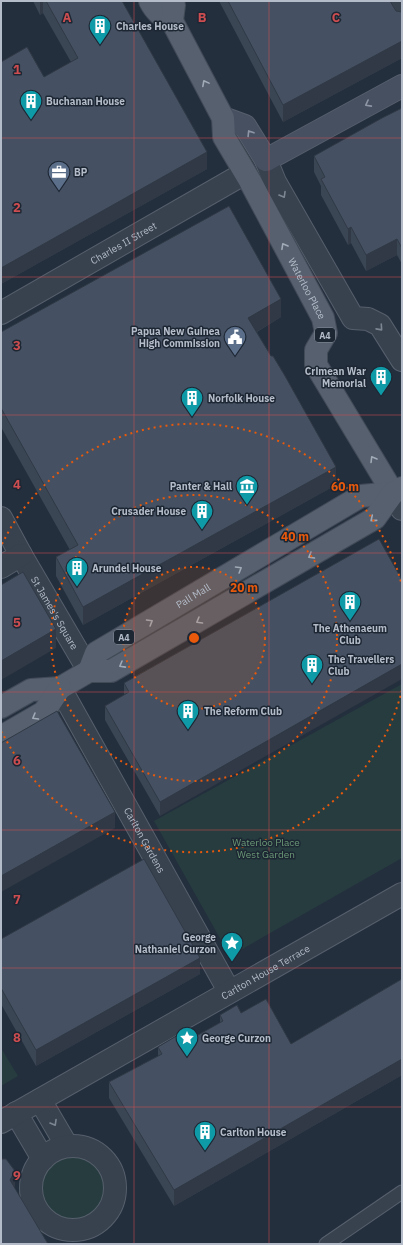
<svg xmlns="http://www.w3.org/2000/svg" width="403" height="1245" font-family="'IBM Plex Sans',sans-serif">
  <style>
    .green { fill: #263c3f }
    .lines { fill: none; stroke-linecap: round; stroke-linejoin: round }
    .service-casing { stroke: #565f6c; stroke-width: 15 }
    .pedestrian-casing { stroke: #565f6c; stroke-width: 21 }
    .minor-casing { stroke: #565f6c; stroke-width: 24 }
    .tertiary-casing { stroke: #565f6c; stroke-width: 24 }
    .secondary-casing { stroke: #565f6c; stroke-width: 24 }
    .primary-casing { stroke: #414a57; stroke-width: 24 }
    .service { stroke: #38414e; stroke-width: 13 }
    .pedestrian { stroke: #38414e; stroke-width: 19 }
    .minor { stroke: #38414e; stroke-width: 22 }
    .tertiary { stroke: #38414e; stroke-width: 22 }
    .secondary { stroke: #465061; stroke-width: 22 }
    .primary { stroke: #56606e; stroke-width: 22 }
    .wall { fill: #3b4654 }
    .shaded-wall { fill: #303945 }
    .building { fill: #455162; stroke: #303945 }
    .oneway { stroke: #a1aab7 }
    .oneway2 { stroke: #8e96a5 }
    .oneway3 { stroke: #7c8592 }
    .grid { fill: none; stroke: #ce4d50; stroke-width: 1; stroke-opacity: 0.55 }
    .ring { fill: none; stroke: #e8590c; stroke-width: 2; stroke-dasharray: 2 4 }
    .labels { text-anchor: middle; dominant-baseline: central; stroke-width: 3; stroke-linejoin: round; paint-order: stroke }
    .shield { fill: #1d2633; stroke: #878f9c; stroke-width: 1 }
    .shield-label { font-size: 9px; font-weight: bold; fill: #b4bcc9 }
    .poi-label { font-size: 10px; font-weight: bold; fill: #b4bcc9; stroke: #1d2633; text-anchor: start }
    .street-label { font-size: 10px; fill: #b4bcc9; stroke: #1d2633 }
    .park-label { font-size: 10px; fill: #6b9a76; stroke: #1d2633 }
    .grid-label { font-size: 13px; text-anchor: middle; font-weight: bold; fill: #ce4d50; stroke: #1d2633; stroke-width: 3; stroke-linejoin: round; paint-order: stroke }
    .centre { fill: #e8590c; stroke: #1d2633; stroke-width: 2 }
    .ring-label { font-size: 12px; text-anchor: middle; font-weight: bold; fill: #e8590c; stroke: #1d2633; stroke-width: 3; stroke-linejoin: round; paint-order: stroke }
  </style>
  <rect width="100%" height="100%" fill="#242f3e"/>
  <path class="green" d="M402 684V858L230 956 154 821Z
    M1 1048 18 1076 1 1086Z
    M40 1188a33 33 0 1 1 66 0a33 33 0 1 1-66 0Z"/>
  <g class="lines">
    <g class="service-casing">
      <path id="service" d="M326 1244 402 1192"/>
    </g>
    <g class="pedestrian-casing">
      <path id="pedestrian" d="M393 1 402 18"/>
    </g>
    <g class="minor-casing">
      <g id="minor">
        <path id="s1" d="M1 313 245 173"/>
        <path d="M393 493 402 509"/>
        <path id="s2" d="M1 518 21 555 89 671"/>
        <path d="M1 567 21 555"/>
        <path id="s3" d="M60 688 229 991"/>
        <path d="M40 1100 67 1146"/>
        <path d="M16 1113 43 1159"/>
        <path id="s4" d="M1 1122 402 894"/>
        <circle cx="73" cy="1188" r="42"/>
      </g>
    </g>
    <g class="tertiary-casing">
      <path id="tertiary" d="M266 160 275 182 353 318 368 319 380 325 402 360"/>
    </g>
    <g class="secondary-casing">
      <path id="secondary" d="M223 118 245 126 266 160 402 86"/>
    </g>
    <g class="primary-casing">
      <g id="primary">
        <path d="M150 1C155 11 161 17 172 21"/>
        <path id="s5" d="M172 1 174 5 172 21 223 118 224 137 250 181 323 318 326 333 316 350V365L393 493"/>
        <path id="s6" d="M89 671 96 653 361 496 393 493"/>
        <path d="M1 707 31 690 60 688 89 671H111L375 518 393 493 402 488"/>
        <path d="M1 737 44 712 60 688"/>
      </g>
    </g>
    <use href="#service" class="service"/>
    <use href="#pedestrian" class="pedestrian"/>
    <use href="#minor" class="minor"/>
    <use href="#tertiary" class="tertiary"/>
    <use href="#secondary" class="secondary"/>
    <use href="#primary" class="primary"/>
  </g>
  <path class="wall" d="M33 1H122L207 169 1 284V62L44 77 71 62 43 13 40 15Z
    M219 1H390L396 11 402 12V58L283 122Z
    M402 108V264L397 255 366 271 351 243 348 245 321 195V186L314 172V156Z
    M281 317 257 332 336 485 83 625 56 576V557L70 550 1 427V332Z
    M379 539 160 816 105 720V706L124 695V683Z
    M1 939 200 974 36 1066 1 1004Z
    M402 979V1075L174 1206 109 1098V1082L158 1056V1047L182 1044 220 1023V1015L241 1013 291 1044Z"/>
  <path class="shaded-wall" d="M40 1H43V13L40 15Z
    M402 41V58L283 122V105Z
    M207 152V169L1 284V268Z
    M351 227V243L348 245V229Z
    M397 239V255L366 271V255Z
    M281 299V317L248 337V318Z
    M336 467V485L83 625V607Z
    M56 629V648L1 680V661Z
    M402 664V679L160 816V802Z
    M115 812V828L1 892V876Z
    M200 958V974L36 1066V1050Z
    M402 1059V1075L174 1206V1190Z
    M15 1171V1187L10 1196V1180Z"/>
  <path class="building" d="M46 1H122L207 152 1 268V62L27 47 44 77 78 58Z
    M228 1H390L396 11 402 12V41L283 105Z
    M402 108V248L397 239 366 255 351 227 348 229 321 179 325 177 314 156 382 118Z
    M229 206 281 299 248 318 271 356H273L285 376 336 467 83 607 56 557 78 545 1 408V332Z
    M379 539 402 580V664L160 802 105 706 129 692 124 683Z
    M23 572 56 629 1 661V585Z
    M57 711 115 812 1 876V743Z
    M144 859 200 958 36 1050 1 988V939Z
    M402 979V1059L174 1190 109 1082 162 1054 158 1047 178 1035 182 1044 223 1021 220 1015 237 1005 241 1013 266 999 291 1044Z
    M1 1159H6L15 1171 10 1180 48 1244H1Z"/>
  <defs><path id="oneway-chevron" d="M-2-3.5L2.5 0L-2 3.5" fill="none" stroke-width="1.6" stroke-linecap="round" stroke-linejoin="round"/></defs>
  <g class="oneway">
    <use href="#oneway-chevron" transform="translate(205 83) rotate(-118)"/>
    <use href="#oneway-chevron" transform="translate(284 246) rotate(-119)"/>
    <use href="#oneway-chevron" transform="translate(373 459) rotate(-121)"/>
    <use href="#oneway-chevron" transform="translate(373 519) rotate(140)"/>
    <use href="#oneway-chevron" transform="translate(311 556) rotate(150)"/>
    <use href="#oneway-chevron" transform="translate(239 569) rotate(-31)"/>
    <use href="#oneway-chevron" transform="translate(199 621) rotate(150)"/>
    <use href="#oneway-chevron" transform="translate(150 622) rotate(-31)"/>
    <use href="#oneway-chevron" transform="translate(122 665) rotate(151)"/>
    <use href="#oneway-chevron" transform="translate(35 717) rotate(150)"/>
  </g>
  <g class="oneway2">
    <use href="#oneway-chevron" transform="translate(368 104) rotate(152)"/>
    <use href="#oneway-chevron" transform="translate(250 133) rotate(-122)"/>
  </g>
  <g class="oneway3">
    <use href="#oneway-chevron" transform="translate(283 195) rotate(60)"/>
    <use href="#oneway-chevron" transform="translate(380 328) rotate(48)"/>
    <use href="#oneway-chevron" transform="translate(54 1123) rotate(60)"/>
  </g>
  <path class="grid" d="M134 1V1244M269 1V1244M1 138H402M1 277H402M1 415H402M1 553H402M1 692H402M1 830H402M1 968H402M1 1107H402"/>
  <circle cx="194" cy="638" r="71" fill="#e8590c" fill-opacity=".12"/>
  <g class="ring">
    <circle cx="194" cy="638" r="71"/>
    <circle cx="194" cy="638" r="143"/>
    <path d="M402 690A214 214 0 0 1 2 732M2 544A214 214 0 0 1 402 586"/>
  </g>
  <defs>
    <g id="building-pin" transform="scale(1.15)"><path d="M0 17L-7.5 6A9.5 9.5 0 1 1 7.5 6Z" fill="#0f9aa8" stroke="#1d2633"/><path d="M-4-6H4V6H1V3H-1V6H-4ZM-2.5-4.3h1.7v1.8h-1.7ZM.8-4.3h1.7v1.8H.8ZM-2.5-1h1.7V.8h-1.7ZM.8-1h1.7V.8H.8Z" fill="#fff"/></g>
    <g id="office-pin" transform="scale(1.15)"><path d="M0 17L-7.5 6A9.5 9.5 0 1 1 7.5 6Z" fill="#5c6f8a" stroke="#1d2633"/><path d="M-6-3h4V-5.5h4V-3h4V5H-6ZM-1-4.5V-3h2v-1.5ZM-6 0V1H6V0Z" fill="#fff"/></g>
    <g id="civic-pin" transform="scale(1.15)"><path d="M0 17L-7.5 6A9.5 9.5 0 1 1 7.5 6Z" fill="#5c6f8a" stroke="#1d2633"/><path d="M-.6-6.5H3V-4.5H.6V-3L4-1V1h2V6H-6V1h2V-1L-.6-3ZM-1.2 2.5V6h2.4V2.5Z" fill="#fff"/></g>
    <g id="museum-pin" transform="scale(1.15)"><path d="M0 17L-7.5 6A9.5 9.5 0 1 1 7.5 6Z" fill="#0f9aa8" stroke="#1d2633"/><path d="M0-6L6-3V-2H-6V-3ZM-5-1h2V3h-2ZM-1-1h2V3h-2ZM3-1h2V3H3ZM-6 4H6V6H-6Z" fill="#fff"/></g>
    <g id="sight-pin" transform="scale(1.15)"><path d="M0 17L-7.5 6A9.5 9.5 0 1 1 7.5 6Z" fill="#0f9aa8" stroke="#1d2633"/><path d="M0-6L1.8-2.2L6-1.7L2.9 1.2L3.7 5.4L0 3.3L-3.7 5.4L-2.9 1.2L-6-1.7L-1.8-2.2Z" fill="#fff"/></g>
  </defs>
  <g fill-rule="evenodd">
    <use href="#building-pin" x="100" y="26"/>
    <use href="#building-pin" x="31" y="101"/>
    <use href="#office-pin" x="59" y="172"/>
    <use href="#civic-pin" x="235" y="337"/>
    <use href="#building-pin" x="381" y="377"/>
    <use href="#building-pin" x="192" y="398"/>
    <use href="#museum-pin" x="247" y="486"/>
    <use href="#building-pin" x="202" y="511"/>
    <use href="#building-pin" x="77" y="568"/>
    <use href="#building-pin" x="350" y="602"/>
    <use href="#building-pin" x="312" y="665"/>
    <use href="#building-pin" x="188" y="711"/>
    <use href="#sight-pin" x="232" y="943"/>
    <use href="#sight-pin" x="187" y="1038"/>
    <use href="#building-pin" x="205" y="1132"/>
  </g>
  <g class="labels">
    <g class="shield">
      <rect x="315" y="328" width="20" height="14" rx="3"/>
      <rect x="114" y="630" width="20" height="14" rx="3"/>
    </g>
    <g class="shield-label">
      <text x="325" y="335">A4</text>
      <text x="124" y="637">A4</text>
    </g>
    <g class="poi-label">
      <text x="116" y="26">Charles House</text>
      <text x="46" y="101">Buchanan House</text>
      <text x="74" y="172">BP</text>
      <text x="220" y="331" text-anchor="end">Papua New Guinea<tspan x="220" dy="12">High Commission</tspan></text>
      <text x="366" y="371" text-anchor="end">Crimean War<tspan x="366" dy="12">Memorial</tspan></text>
      <text x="208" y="398">Norfolk House</text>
      <text x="232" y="486" text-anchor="end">Panter &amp; Hall</text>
      <text x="186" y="511" text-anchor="end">Crusader House</text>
      <text x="92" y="568">Arundel House</text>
      <text x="350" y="628" text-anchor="middle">The Athenaeum<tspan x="350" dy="12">Club</tspan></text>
      <text x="328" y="659">The Travellers<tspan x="328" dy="12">Club</tspan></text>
      <text x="204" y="711">The Reform Club</text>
      <text x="216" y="937" text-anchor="end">George<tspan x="216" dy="12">Nathaniel Curzon</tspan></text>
      <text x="202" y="1038">George Curzon</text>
      <text x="220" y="1132">Carlton House</text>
    </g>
    <g class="street-label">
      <text stroke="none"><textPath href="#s1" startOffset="141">Charles II Street</textPath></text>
      <text stroke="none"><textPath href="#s5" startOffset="322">Waterloo Place</textPath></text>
      <text stroke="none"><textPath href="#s6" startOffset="132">Pall Mall</textPath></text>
      <text stroke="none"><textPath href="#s2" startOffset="109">St James's Square</textPath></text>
      <text stroke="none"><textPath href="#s3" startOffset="174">Carlton Gardens</textPath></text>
      <text stroke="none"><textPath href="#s4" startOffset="304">Carlton House Terrace</textPath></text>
    </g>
    <g class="park-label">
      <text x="266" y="842">Waterloo Place<tspan x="266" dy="12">West Garden</tspan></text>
    </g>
  </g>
  <g class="grid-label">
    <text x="67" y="22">A</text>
    <text x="202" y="22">B</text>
    <text x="336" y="22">C</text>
    <text x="17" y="74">1</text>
    <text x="17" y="212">2</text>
    <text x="17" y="350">3</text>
    <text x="17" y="489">4</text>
    <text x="17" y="627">5</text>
    <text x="17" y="765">6</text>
    <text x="17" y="904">7</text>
    <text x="17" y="1042">8</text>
    <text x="17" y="1180">9</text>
  </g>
  <circle cx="194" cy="638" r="6" class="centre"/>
  <g class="ring-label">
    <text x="345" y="491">60 m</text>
    <text x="295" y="541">40 m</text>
    <text x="244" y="592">20 m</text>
  </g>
  <rect width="403" height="1245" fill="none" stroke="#b4bcc9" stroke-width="4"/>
</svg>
